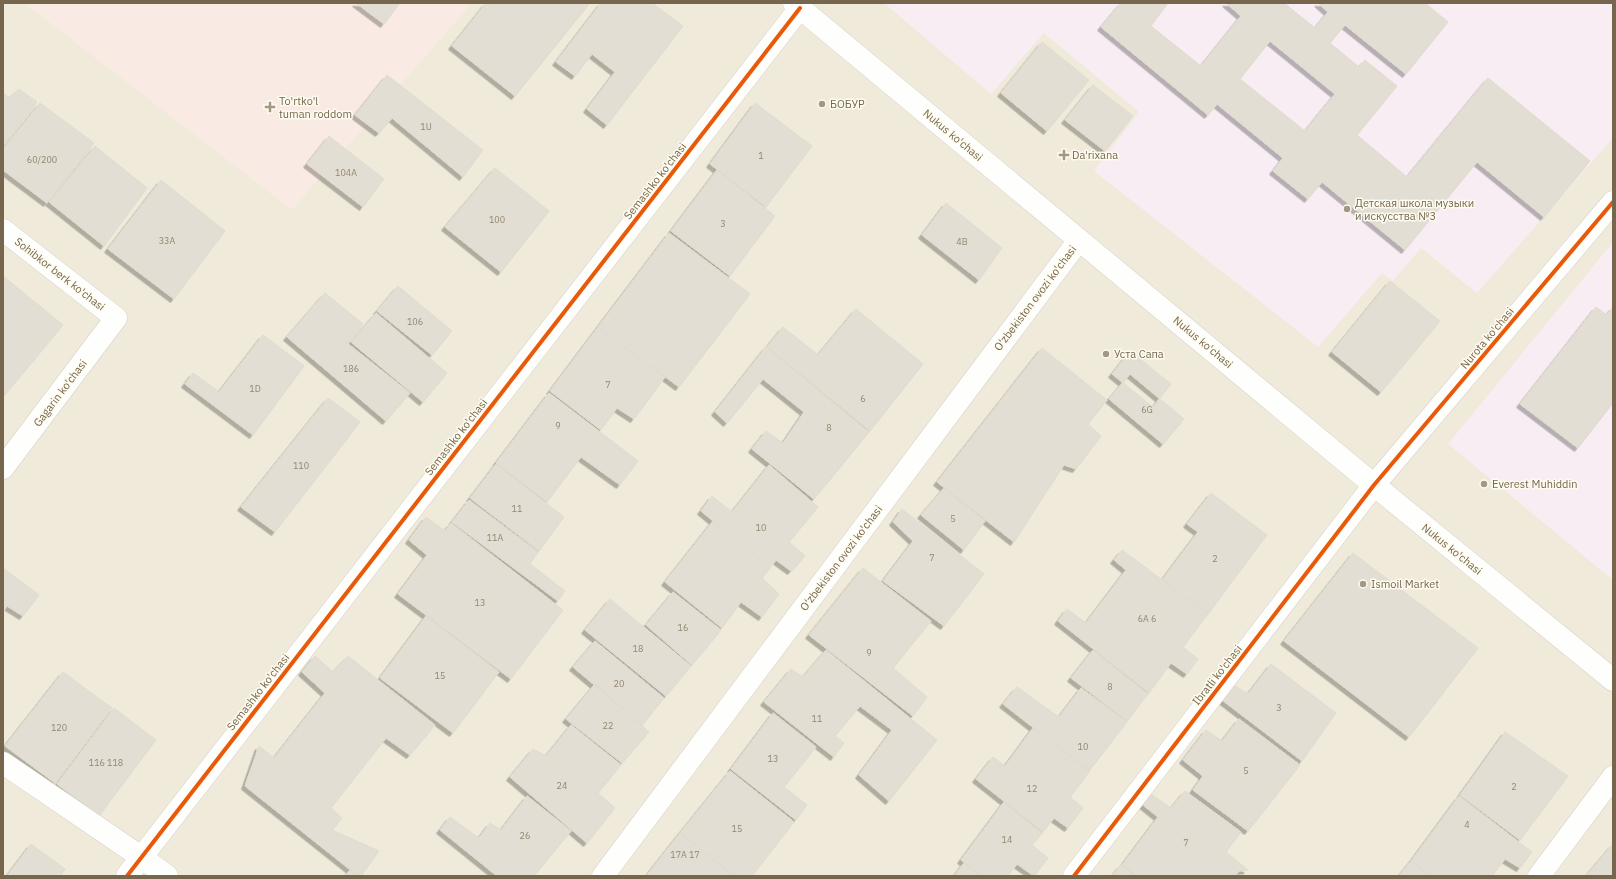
<svg xmlns="http://www.w3.org/2000/svg" width="1616" height="879" font-family="'IBM Plex Sans',sans-serif">
  <style>
    .residential { fill: #efeada }
    .education { fill: #f7edf3 }
    .medical { fill: #f9eae4 }
    .building { fill: #e3ded3; stroke: #e1dbcf; fill-rule: evenodd; filter: url(#shadow) }
    .lines { fill: none; stroke-linecap: round; stroke-linejoin: round }
    .minor-casing { stroke: #d6d2ca; stroke-width: 23 }
    .secondary-casing { stroke: #d5d2c9; stroke-width: 23 }
    .minor { stroke: #fefefc; stroke-width: 22 }
    .secondary { stroke: #fefefc; stroke-width: 22 }
    .cycleway-casing { stroke: #fefcf0; stroke-width: 6 }
    .cycleway { stroke: #e8590c; stroke-width: 4 }
    .poi-dot { fill: #a49885; stroke: #fefcf0; stroke-width: 1.5 }
    .labels { text-anchor: middle; dominant-baseline: central; stroke-width: 3; stroke-linejoin: round; paint-order: stroke }
    .number-label { font-size: 9px; fill: #938671 }
    .poi-label { font-size: 11px; fill: #76664d; stroke: #fefcf0; text-anchor: start }
    .street-label { font-size: 11px; fill: #76664d; stroke: #fefcf0 }
  </style>
  <defs>
    <filter id="shadow"><feDropShadow dx="-3.5" dy="3.5" stdDeviation="0" flood-color="#0004"/></filter>
  </defs>
  <rect width="100%" height="100%" fill="#f8f6ed"/>
  <path class="residential" d="M3 3H1613V876H3Z"/>
  <path class="education" d="M884 3H1613V138L1477 293 1421 248 1393 281 1382 273 1318 347 1094 171 1139 112 1044 33 991 94Z
    M1613 242V580L1448 444Z"/>
  <path class="medical" d="M24 3H472L292 210Z"/>
  <path class="building" d="M356 3H400L384 24Z
    M486 3H590L515 96 452 46Z
    M601 3H652L683 26 607 125 587 109 615 72 592 54 575 76 556 62Z
    M1121 3H1168L1151 26 1201 66 1241 16 1226 3H1284L1315 28 1328 12 1318 3H1425L1448 22 1406 74 1345 25 1330 43 1359 67 1365 60 1397 86 1357 135 1407 177 1488 78 1590 161 1544 217 1477 162 1405 250 1322 182 1308 199 1273 171 1283 158 1217 104 1208 115 1101 27ZM1270 41 1335 94 1305 131 1240 79Z
    M1042 42 1089 80 1047 131 1001 93Z
    M387 75 483 150 463 177 392 118 379 133 355 115Z
    M1093 85 1133 116 1105 151 1065 120Z
    M19 89 37 102 3 146V93L9 98Z
    M40 103 94 143 47 203 3 170V149Z
    M755 103 812 146 766 207 710 164Z
    M329 136 384 179 363 207 307 164Z
    M95 146 147 188 104 246 49 202Z
    M495 168 549 211 501 272 445 227Z
    M717 170 775 216 730 276 671 231Z
    M161 180 225 231 174 299 108 249Z
    M946 203 1002 248 979 280 922 235Z
    M669 233 750 294 679 387 598 327Z
    M3 276 63 325 3 397Z
    M1390 281 1440 321 1381 392 1332 352Z
    M398 286 452 331 432 355 377 311Z
    M325 293 363 324 347 343 410 393 386 421 287 337Z
    M1596 307 1607 315 1613 307V403L1578 448 1520 404Z
    M856 309 923 364 870 431 767 347 783 327 818 355Z
    M376 313 447 373 423 402 351 342Z
    M598 327 665 377 634 419 617 408 601 430 550 391Z
    M263 335 304 366 253 435 185 384 193 373 219 392Z
    M766 347 869 432 814 499 752 449 766 431 783 443 804 412 763 379 727 423 715 412Z
    M1042 348 1107 400 1088 424 1101 436 1076 469 1064 465 1014 542 937 482Z
    M1130 351 1171 384 1153 407 1112 374Z
    M1130 374 1184 419 1163 444 1109 399Z
    M549 393 638 461 620 485 581 457 547 502 496 463Z
    M328 398 360 422 275 532 241 507Z
    M496 464 564 517 539 551 470 498Z
    M769 465 818 507 789 542 805 556 791 571 776 560 770 568 701 511 712 496 732 512Z
    M944 488 985 521 964 550 921 515Z
    M1211 493 1267 535 1208 614 1162 580 1198 532 1187 524Z
    M469 500 538 552 530 564 565 591 558 601 452 522Z
    M902 509 984 574 944 626 883 581 913 541 893 522Z
    M426 517 445 531 451 523 563 610 511 679 398 594 427 555 409 540Z
    M713 521 770 568 762 578 779 594 762 617 741 602 722 628 665 582Z
    M1122 550 1208 614 1183 647 1198 659 1187 674 1171 663 1149 693 1058 621 1067 609 1086 623 1126 570 1114 560Z
    M1353 553 1478 648 1409 737 1284 641Z
    M3 568 39 595 23 616 7 606 3 612Z
    M863 568 931 621 893 668 927 697 913 716 809 635Z
    M673 592 721 630 692 665 646 625Z
    M610 599 691 666 666 696 585 630Z
    M426 616 499 672 453 733 380 678Z
    M595 641 664 698 642 725 573 667Z
    M826 650 937 740 889 801 859 775 892 730 860 706 835 736 844 743 834 757 764 702 791 669 803 677Z
    M1093 650 1148 694 1127 721 1071 678Z
    M315 656 333 672 348 656 435 725 410 755 386 738 331 808 342 818 332 830 379 851 361 876H358L245 786 259 746 274 758 325 693 302 672Z
    M1271 664 1336 713 1302 761 1222 700 1234 685 1248 694Z
    M63 672 112 708 55 783 5 746Z
    M595 684 649 732 622 763 566 719Z
    M1017 687 1059 717 1081 688 1127 722 1089 771 1003 704Z
    M114 708 156 740 99 816 57 784Z
    M773 713 816 747 784 787 807 805 796 820 731 769Z
    M1239 719 1300 765 1248 831 1193 790 1203 776 1183 760 1206 730 1222 741Z
    M571 725 621 765 598 793 615 808 587 843 510 777 533 749 546 756Z
    M1033 728 1090 771 1070 797 1083 808 1068 828 1054 818 1043 832 976 779 993 757 1005 766Z
    M1505 732 1568 776 1520 840 1460 795Z
    M730 771 794 822 752 876H734L680 833Z
    M1185 791 1241 832 1226 852 1248 870 1239 871 1235 876H1137L1122 865 1158 817 1143 805 1151 794 1171 808Z
    M527 796 571 831 534 876H497L440 830 450 817 479 838 490 823 501 830Z
    M1459 796 1532 852 1520 868 1505 859 1492 876H1431L1411 861Z
    M1004 802 1042 833 1032 845 1048 858 1034 876 1017 864 1008 876H982L961 860Z
    M680 833 734 876H646Z
    M31 844 65 869 60 876H7Z
    M1613 844V876H1586Z
    M1411 861 1430 876H1399Z
    M964 863 981 876H954Z
    M1121 865 1135 876H1112Z
    M350 870 359 876H345Z"/>
  <g class="lines">
    <g class="minor-casing">
      <path id="minor" d="M3 230 116 318 3 468
        M3 763 141 857 167 876
        M127 876 800 8
        M603 876 1079 240
        M1074 876 1374 485 1613 202
        M1539 876 1613 777"/>
    </g>
    <g class="secondary-casing">
      <path id="secondary" d="M794 3 1374 485 1613 680"/>
    </g>
    <use href="#minor" class="minor"/>
    <use href="#secondary" class="secondary"/>
    <g class="cycleway-casing">
      <path id="cycleway" d="M127 876 800 8
        M1074 876 1374 485 1613 202"/>
    </g>
    <use href="#cycleway" class="cycleway"/>
  </g>
  <g class="poi-dot">
    <circle cx="822" cy="104" r="4"/>
    <path d="M268 101h4v4h4v4h-4v4h-4v-4h-4v-4h4z"/>
    <path d="M1062 149h4v4h4v4h-4v4h-4v-4h-4v-4h4z"/>
    <circle cx="1347" cy="209" r="4"/>
    <circle cx="1106" cy="354" r="4"/>
    <circle cx="1484" cy="484" r="4"/>
    <circle cx="1363" cy="584" r="4"/>
  </g>
  <g class="labels">
    <g class="number-label">
      <text x="426" y="126">1U</text>
      <text x="761" y="155">1</text>
      <text x="42" y="159">60/200</text>
      <text x="346" y="172">104A</text>
      <text x="497" y="219">100</text>
      <text x="723" y="223">3</text>
      <text x="167" y="240">33A</text>
      <text x="962" y="241">4B</text>
      <text x="415" y="321">106</text>
      <text x="351" y="368">186</text>
      <text x="608" y="384">7</text>
      <text x="255" y="388">1D</text>
      <text x="863" y="398">6</text>
      <text x="1147" y="409">6G</text>
      <text x="558" y="425">9</text>
      <text x="829" y="427">8</text>
      <text x="301" y="465">110</text>
      <text x="517" y="508">11</text>
      <text x="953" y="518">5</text>
      <text x="761" y="527">10</text>
      <text x="495" y="537">11A</text>
      <text x="932" y="557">7</text>
      <text x="1215" y="558">2</text>
      <text x="480" y="602">13</text>
      <text x="1147" y="618">6A 6</text>
      <text x="683" y="627">16</text>
      <text x="638" y="648">18</text>
      <text x="869" y="652">9</text>
      <text x="440" y="675">15</text>
      <text x="619" y="683">20</text>
      <text x="1110" y="686">8</text>
      <text x="1279" y="707">3</text>
      <text x="817" y="718">11</text>
      <text x="608" y="725">22</text>
      <text x="59" y="727">120</text>
      <text x="1083" y="746">10</text>
      <text x="773" y="758">13</text>
      <text x="106" y="762">116 118</text>
      <text x="1246" y="770">5</text>
      <text x="562" y="785">24</text>
      <text x="1514" y="786">2</text>
      <text x="1032" y="788">12</text>
      <text x="1467" y="824">4</text>
      <text x="737" y="828">15</text>
      <text x="525" y="835">26</text>
      <text x="1007" y="839">14</text>
      <text x="1186" y="842">7</text>
      <text x="685" y="854">17A 17</text>
    </g>
    <g class="poi-label">
      <text x="279" y="101">To'rtko'l<tspan x="279" dy="13">tuman roddom</tspan></text>
      <text x="830" y="104">БОБУР</text>
      <text x="1072" y="155">Da'rixana</text>
      <text x="1355" y="203">Детская школа музыки<tspan x="1355" dy="13">и искусства №3</tspan></text>
      <text x="1114" y="354">Уста Сапа</text>
      <text x="1492" y="484">Everest Muhiddin</text>
      <text x="1371" y="584">Ismoil Market</text>
    </g>
    <g class="street-label">
      <text transform="translate(953 135) rotate(40)">Nukus ko'chasi</text>
      <text transform="translate(655 181) rotate(-52)">Semashko ko'chasi</text>
      <text transform="translate(60 274) rotate(38)">Sohibkor berk ko'chasi</text>
      <text transform="translate(1035 298) rotate(-53)">O'zbekiston ovozi ko'chasi</text>
      <text transform="translate(1487 338) rotate(-50)">Nurota ko'chasi</text>
      <text transform="translate(1203 342) rotate(40)">Nukus ko'chasi</text>
      <text transform="translate(60 393) rotate(-53)">Gagarin ko'chasi</text>
      <text transform="translate(456 437) rotate(-52)">Semashko ko'chasi</text>
      <text transform="translate(1452 549) rotate(39)">Nukus ko'chasi</text>
      <text transform="translate(841 558) rotate(-53)">O'zbekiston ovozi ko'chasi</text>
      <text transform="translate(1217 675) rotate(-52)">Ibratli ko'chasi</text>
      <text transform="translate(258 692) rotate(-52)">Semashko ko'chasi</text>
    </g>
  </g>
  <rect width="1616" height="879" fill="none" stroke="#76664d" stroke-width="8"/>
</svg>
